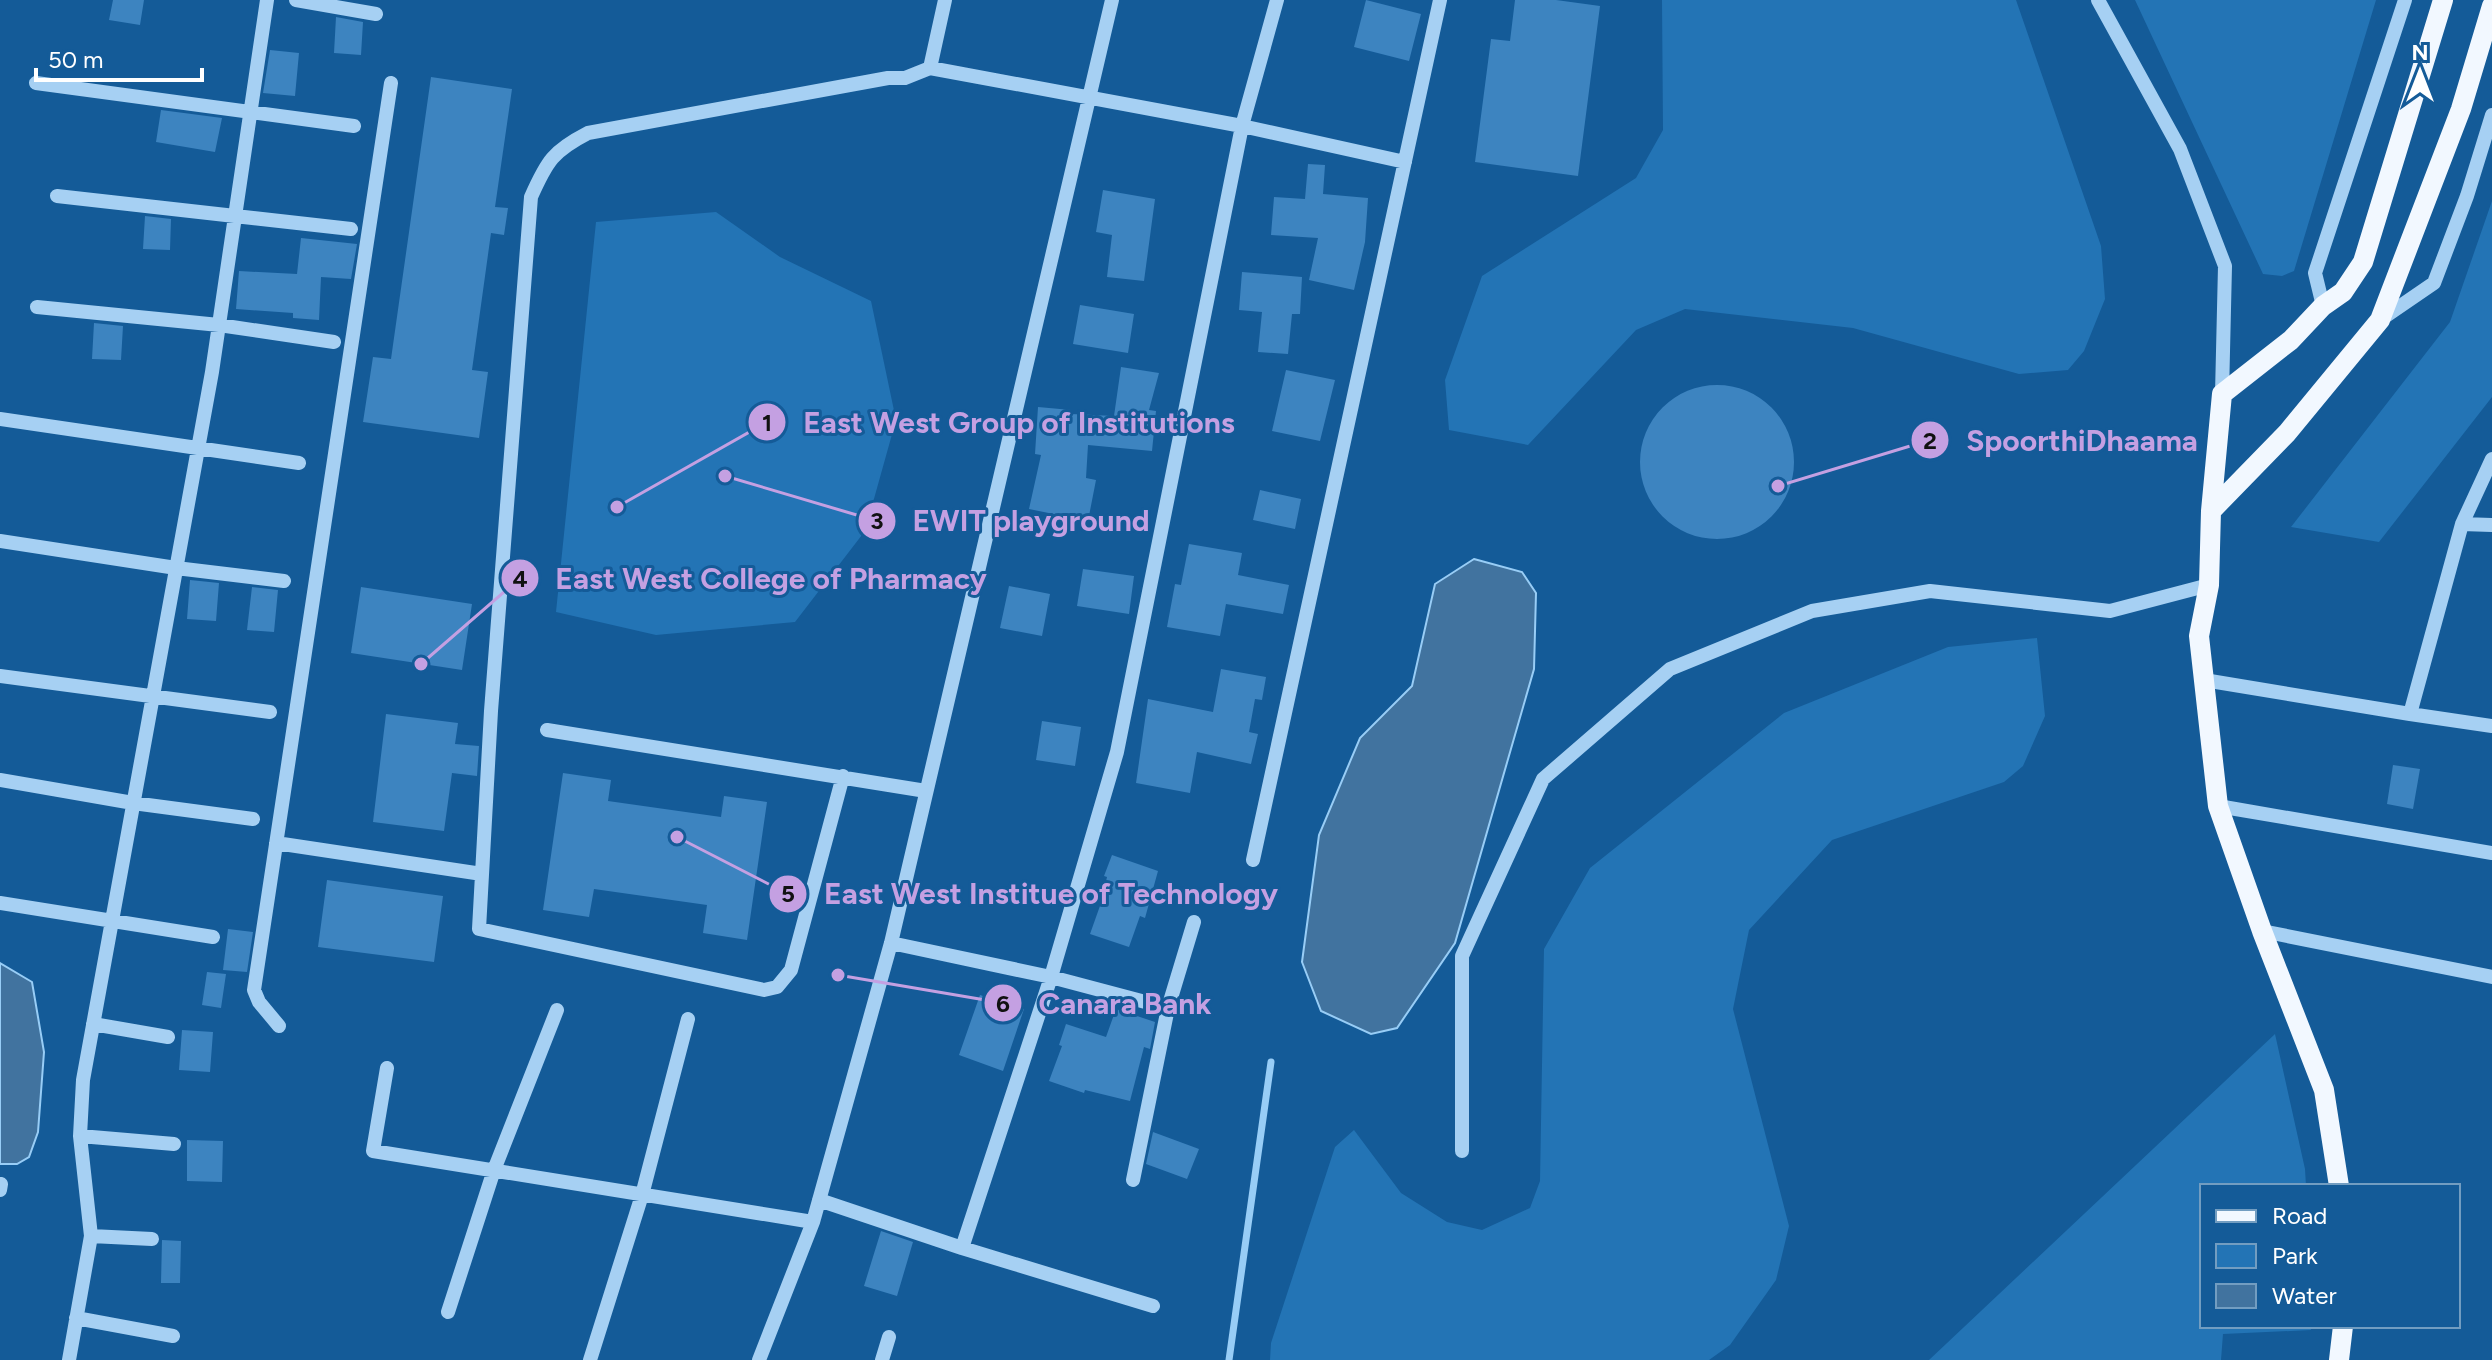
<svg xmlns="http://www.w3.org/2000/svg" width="2492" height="1360" font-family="Figtree,sans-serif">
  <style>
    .green { fill: #2374b5 }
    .water { fill: #41739f; stroke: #98cdf6; stroke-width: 2 }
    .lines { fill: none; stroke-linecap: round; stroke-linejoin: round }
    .stream { stroke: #98cdf6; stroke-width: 7 }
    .building { fill: #3d84c0 }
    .minor { stroke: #a6d0f3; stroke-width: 14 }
    .major { stroke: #f2f8ff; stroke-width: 20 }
    .leader { fill: none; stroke: #c4a0e2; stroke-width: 3 }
    .callout-dot { fill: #c4a0e2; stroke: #145b98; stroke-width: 3 }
    .mark-label { font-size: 24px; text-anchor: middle; font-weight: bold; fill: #111 }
    .callout-label { font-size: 30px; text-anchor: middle; font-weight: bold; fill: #c4a0e2; stroke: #145b98; stroke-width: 6; stroke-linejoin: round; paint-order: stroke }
  </style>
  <rect width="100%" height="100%" fill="#145b98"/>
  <path class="green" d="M1662 0H2016L2101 246 2105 299 2084 351 2068 370 2019 374 1853 328 1685 309 1636 330 1528 445 1449 430 1445 380 1482 276 1636 178 1663 130Z
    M2135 0H2376L2294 271 2282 276 2263 274Z
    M2492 201V397L2379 542 2291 527 2450 322Z
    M716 212 780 257 871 301 896 420 865 531 795 622 656 635 556 612 596 222Z
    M2037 638 2045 716 2023 766 2004 782 1832 840 1749 930 1733 1009 1789 1226 1776 1280 1730 1345 1709 1360H1270L1271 1343 1335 1147 1354 1130 1401 1193 1447 1222 1482 1230 1530 1208 1540 1181 1544 949 1590 868 1784 713 1948 647Z
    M2275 1034 2305 1169 2306 1186H2202V1326H2310L2311 1330 2223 1334 2221 1360H1929Z"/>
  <path class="water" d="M1474 559 1522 572 1536 593 1534 669 1455 943 1397 1028 1371 1034 1321 1011 1302 962 1319 835 1360 738 1412 686 1435 584Z
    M0 963 32 982 44 1052 38 1132 29 1157 17 1164H0Z"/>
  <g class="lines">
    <path class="stream" d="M1229 1360 1271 1062"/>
  </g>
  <path class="building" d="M113 0H144L140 25 109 20Z
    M1366 0 1421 14 1409 61 1354 47Z
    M1515 0H1556L1600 6 1578 176 1475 162 1491 39 1510 41Z
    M336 17 363 22 361 55 334 53Z
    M270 50 299 53 295 96 263 93Z
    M431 77 512 89 495 207 508 208 504 235 491 233 472 370 488 372 479 438 363 422 373 357 391 359Z
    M161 110 222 118 215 152 156 142Z
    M1308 164 1325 165 1323 194 1368 198 1365 242 1354 290 1309 280 1318 238 1271 235 1274 197 1305 199Z
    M1103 190 1155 199 1144 281 1107 277 1112 235 1096 232Z
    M145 216 171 219 170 250 143 249Z
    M301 238 357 244 351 279 321 277 319 320 293 318V313L236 309 239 271 297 274Z
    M1242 272 1302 277 1300 314H1292L1288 354 1258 352 1262 312 1239 310Z
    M1080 305 1134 314 1128 353 1073 344Z
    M94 323 123 326 121 360 92 359Z
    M1121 367 1159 373 1149 410 1156 411 1152 451 1088 445 1086 478 1096 480 1088 521 1029 509 1041 455 1035 454 1038 407 1071 410V414L1114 416Z
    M1286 370 1335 380 1320 441 1272 431Z
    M1640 462a77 77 0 1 1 154 0a77 77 0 1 1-154 0Z
    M1260 490 1301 499 1295 529 1253 520Z
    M1189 544 1242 553 1238 575 1289 585 1283 614 1226 604 1220 636 1167 627 1175 584 1181 585Z
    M1083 569 1134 576 1129 614 1077 606Z
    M190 580 219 583 216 621 187 619Z
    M1009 586 1050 594 1042 636 1000 628Z
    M252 587 278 590 274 632 247 630Z
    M361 587 472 604 462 670 351 653Z
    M1221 669 1266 677 1262 700 1255 699 1249 732 1258 734 1251 764 1197 752 1190 793 1136 783 1148 699 1213 712Z
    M386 714 458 723 455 744 479 746 477 776 452 773 444 831 373 822Z
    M1042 721 1081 727 1075 766 1036 760Z
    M2393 765 2420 769 2413 809 2387 804Z
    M563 773 611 780 608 801 721 817 724 796 767 802 747 940 703 933 707 905 594 889 589 917 543 910Z
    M1112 855 1158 871 1145 918 1140 916 1129 947 1090 934 1101 903 1107 877 1104 876Z
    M327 880 443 896 434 962 318 947Z
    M228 929 253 932 247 972 223 970Z
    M207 972 226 974 221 1008 202 1005Z
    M980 995 1024 1009 1003 1071 959 1055Z
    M1116 1009 1155 1022 1150 1049 1144 1047 1130 1101 1085 1090 1084 1093 1049 1081 1062 1046 1059 1045 1066 1024 1106 1037Z
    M182 1030 213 1032 210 1072 179 1070Z
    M1153 1132 1199 1149 1187 1179 1146 1164Z
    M187 1140 223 1141 222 1182 187 1181Z
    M881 1231 913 1242 897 1296 864 1286Z
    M162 1240 181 1241 180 1283H161Z"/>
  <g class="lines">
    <path class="minor" d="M296 0 376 14
      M2098 0 2180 149 2225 266 2222 394
      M930 68 945 0
      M36 83 354 126
      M57 196 351 229
      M2323 306 2315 273 2405 0
      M37 307 219 325 334 342
      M2380 320 2434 283 2467 196 2492 115
      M0 419 299 463
      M2462 524 2492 525
      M0 541 176 568 284 581
      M0 676 270 712
      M2204 680 2410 714 2462 524 2492 459
      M2410 714 2492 726
      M547 730 926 791
      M843 776 791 970 777 987 764 990 479 929 491 711 531 197C547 161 553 151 588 133L888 78H905L930 68 1242 126 1405 162
      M0 780 133 803 253 819
      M2218 806 2492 853
      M276 843 482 874
      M1253 860 1440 0
      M0 903 213 937
      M2262 931 2492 977
      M891 943 1051 977 1168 1008
      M93 1024 168 1037
      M279 1026 259 1002 254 990 391 83
      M387 1068 373 1151 813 1222
      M80 1136 174 1144
      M1462 1151V956L1543 779 1670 669 1812 611 1930 591 2110 611 2209 585
      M1133 1180 1168 1008 1194 922
      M0 1190 1 1184
      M819 1200 962 1248 1153 1306
      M91 1236 152 1239
      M962 1248 1051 977 1117 752 1242 126 1277 0
      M448 1312 494 1170 557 1010
      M76 1318 173 1336
      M69 1360 91 1236 80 1136 83 1080 212 372 267 0
      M590 1360 642 1195 688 1019
      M759 1360 813 1222 891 943 1112 0
      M882 1360 889 1337"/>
    <path class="major" d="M2211 511 2287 433 2380 320 2461 109 2492 6
      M2339 1186 2324 1090 2262 931 2218 806 2199 636 2209 585 2211 511 2222 394 2291 340 2323 306 2343 292 2363 262 2443 0
      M2339 1360 2343 1326"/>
  </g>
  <path class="leader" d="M617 507L767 422M1778 486L1930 440M725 476L877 521M421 664L520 578M677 837L788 894M838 975L1003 1003"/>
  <g class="callout-dot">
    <circle cx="617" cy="507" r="8"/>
    <circle cx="1778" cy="486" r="8"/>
    <circle cx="725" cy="476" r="8"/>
    <circle cx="421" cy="664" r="8"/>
    <circle cx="677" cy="837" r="8"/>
    <circle cx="838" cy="975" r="8"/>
    <circle cx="767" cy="422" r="20"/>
    <circle cx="1930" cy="440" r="20"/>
    <circle cx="877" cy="521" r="20"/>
    <circle cx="520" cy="578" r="20"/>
    <circle cx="788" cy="894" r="20"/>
    <circle cx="1003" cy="1003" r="20"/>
  </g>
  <g class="mark-label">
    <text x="767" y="431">1</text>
    <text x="1930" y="449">2</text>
    <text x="877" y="529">3</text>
    <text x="520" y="587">4</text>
    <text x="788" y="902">5</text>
    <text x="1003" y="1012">6</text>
  </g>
  <g class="callout-label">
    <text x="1019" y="433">East West Group of Institutions</text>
    <text x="2082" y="451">SpoorthiDhaama</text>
    <text x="1031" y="531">EWIT playground</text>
    <text x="771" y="589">East West College of Pharmacy</text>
    <text x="1051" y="904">East West Institue of Technology</text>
    <text x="1125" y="1014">Canara Bank</text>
  </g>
  <rect x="2200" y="1184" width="260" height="144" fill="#145b98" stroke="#729dc1" stroke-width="2"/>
  <rect x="2216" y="1210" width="40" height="12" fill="#f2f8ff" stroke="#729dc1" stroke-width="2"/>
  <text x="2272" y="1224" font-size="24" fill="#ffffff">Road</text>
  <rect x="2216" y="1244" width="40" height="24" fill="#2374b5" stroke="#729dc1" stroke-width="2"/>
  <text x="2272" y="1264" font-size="24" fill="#ffffff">Park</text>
  <rect x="2216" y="1284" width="40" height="24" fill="#41739f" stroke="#729dc1" stroke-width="2"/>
  <text x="2272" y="1304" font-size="24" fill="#ffffff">Water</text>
  <g transform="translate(2420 72)" stroke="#145b98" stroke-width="6" paint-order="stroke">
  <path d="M0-6L14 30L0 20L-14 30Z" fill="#ffffff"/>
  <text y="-12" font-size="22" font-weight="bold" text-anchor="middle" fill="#ffffff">N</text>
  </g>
  <path d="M36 68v12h166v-12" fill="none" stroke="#ffffff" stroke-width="4"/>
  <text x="48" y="68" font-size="24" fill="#ffffff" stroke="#145b98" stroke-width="6" paint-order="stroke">50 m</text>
</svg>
